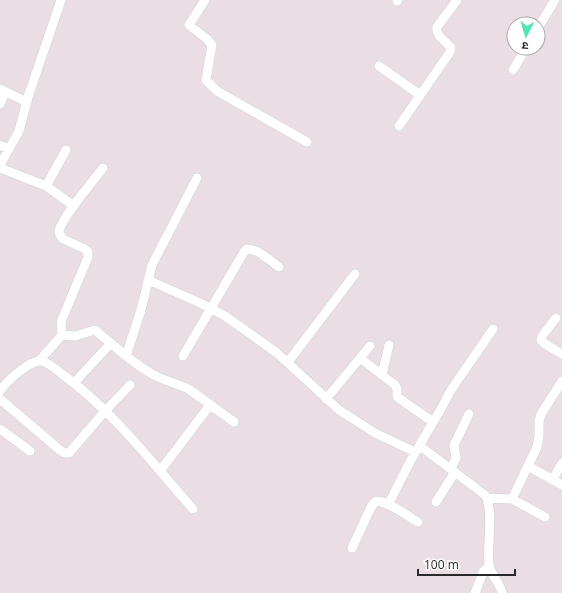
<svg xmlns="http://www.w3.org/2000/svg" width="562" height="593" font-family="'Open Sans','Noto Sans Devanagari',sans-serif">
  <style>
    .lines { fill: none; stroke-linecap: round; stroke-linejoin: round }
    .minor-casing { stroke: #c8d5d1; stroke-width: 10 }
    .minor { stroke: #fff; stroke-width: 9 }
  </style>
  <rect width="100%" height="100%" fill="#eadde4"/>
  <g class="lines">
    <g class="minor-casing">
      <path id="minor" d="M205 0 189 25 207 39 212 45 206 80 217 91 307 142
        M397 1 398 0
        M538 28 555 0
        M379 66 420 95
        M513 70 526 48
        M0 89 27 102
        M0 104 5 92
        M399 126 450 52 451 48C446 40 435 37 437 27L457 0
        M0 145 9 149
        M0 165 19 131 28 97 61 0
        M0 168 46 186 74 206
        M46 186 66 150
        M148 280 198 302 225 316 277 353 339 410 375 433 415 452
        M556 318 542 336 541 340 545 344 562 354
        M62 335 75 336 95 330C113 345 137 367 158 377 168 382 180 384 190 390L234 422
        M126 356 141 310 152 265 197 178
        M183 356 244 252 247 249C259 249 270 261 279 267
        M360 358 395 385 397 389V396L400 399 433 422
        M39 361 62 335 61 322 88 257V252L85 249 63 239C60 236 59 234 59 231 62 217 93 181 103 168
        M288 362 355 274
        M382 375 389 345
        M74 383 111 343
        M0 391C7 381 28 361 41 361 48 362 56 369 62 374 113 411 151 462 193 509
        M0 399 61 451 65 453H69L105 411 130 385
        M326 399 370 346
        M0 429 30 451
        M420 446 485 495 487 498C493 519 487 542 489 564 490 575 500 582 502 593
        M528 466 562 485
        M451 469 456 458 454 445 469 414
        M160 471 210 405
        M553 479 562 463
        M487 498 512 499 545 517
        M512 499 537 447 539 436V421L541 414 562 381
        M436 502 455 472
        M388 505 412 458 442 407 451 390 493 329
        M352 548 371 507 376 501C387 501 408 516 418 522
        M475 593 483 572 489 566"/>
    </g>
    <use href="#minor" class="minor"/>
  </g>
  <g transform="translate(526 36) rotate(185)"><circle r="19" fill="#ffffff" stroke="#a9a9a9"/>
  <path d="M0-3L7 15L0 10L-7 15Z" fill="#4ee6b3"/>
  <text y="-6" font-size="11" font-weight="bold" text-anchor="middle" fill="#292929">उ</text>
  </g>
  <path d="M418 569v6h97v-6" fill="none" stroke="#292929" stroke-width="2"/>
  <text x="424" y="569" font-size="12" fill="#292929" stroke="#ffffff" stroke-width="3" paint-order="stroke">100 m</text>
</svg>
